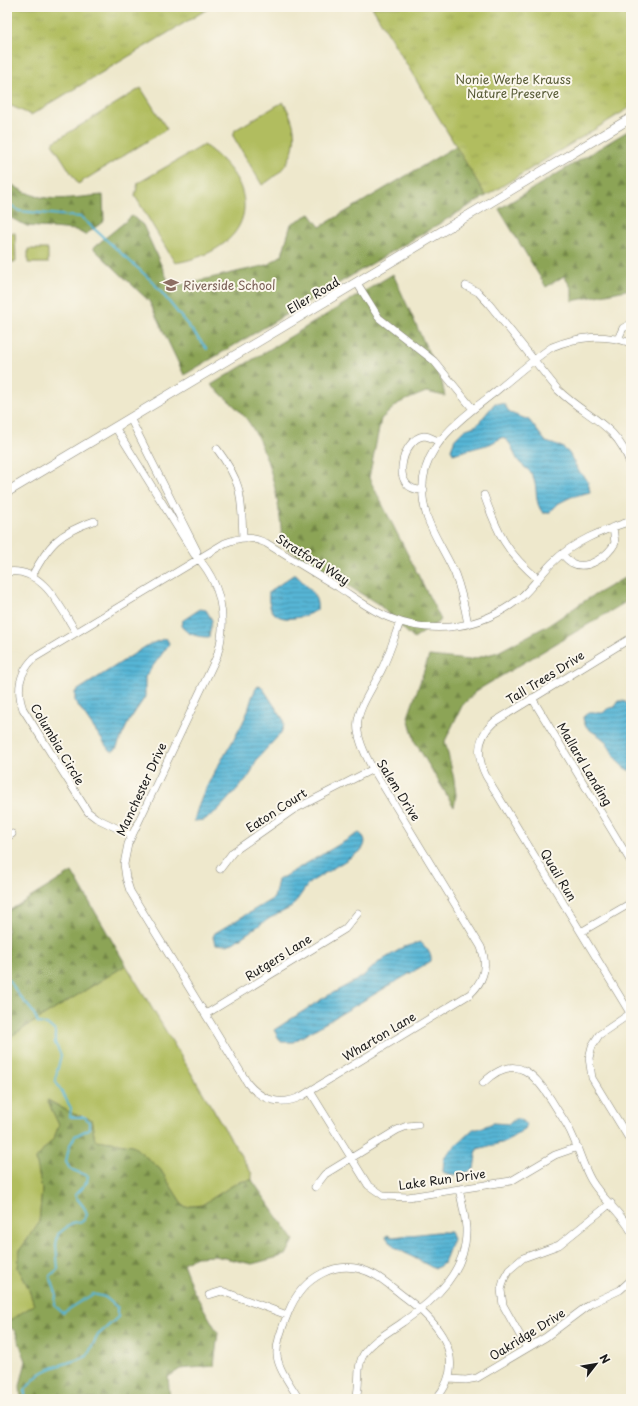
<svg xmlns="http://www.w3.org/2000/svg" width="638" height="1406" font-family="'Playpen Sans',sans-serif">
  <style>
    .green { fill: #b1bd5f; stroke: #666c3e }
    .forest { fill: url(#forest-firs); stroke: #546039 }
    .park { fill: url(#park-tufts); stroke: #666c3e }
    .water { fill: url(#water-rules); stroke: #3a6979 }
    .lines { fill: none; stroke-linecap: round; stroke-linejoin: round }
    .stream { stroke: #57b6d6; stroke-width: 2 }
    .minor-casing { stroke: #858274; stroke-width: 8 }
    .tertiary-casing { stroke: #858274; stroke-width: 10 }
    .minor { stroke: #fff; stroke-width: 7 }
    .tertiary { stroke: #fff; stroke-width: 9 }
    .labels { text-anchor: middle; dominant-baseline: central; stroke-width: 4; stroke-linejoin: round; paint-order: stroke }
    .park-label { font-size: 12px; fill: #585c37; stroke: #fbf7ec }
    .education-label { font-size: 12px; fill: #785e54; stroke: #fbf7ec; text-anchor: start }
    .street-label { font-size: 12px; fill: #1c1c1c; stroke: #fbf7ec }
  </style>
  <defs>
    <pattern id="forest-firs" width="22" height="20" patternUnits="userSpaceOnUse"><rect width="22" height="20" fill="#8ca456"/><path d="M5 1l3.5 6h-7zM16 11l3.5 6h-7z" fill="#728546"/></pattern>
    <pattern id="park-tufts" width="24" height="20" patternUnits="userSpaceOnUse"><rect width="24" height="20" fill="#b1bd5f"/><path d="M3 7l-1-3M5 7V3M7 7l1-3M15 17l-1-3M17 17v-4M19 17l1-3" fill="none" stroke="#98a252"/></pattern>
    <pattern id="water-rules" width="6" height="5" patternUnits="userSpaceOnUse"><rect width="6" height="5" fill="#57b6d6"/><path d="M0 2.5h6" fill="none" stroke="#4793ad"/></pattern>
  </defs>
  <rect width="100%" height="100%" fill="#fbf7ec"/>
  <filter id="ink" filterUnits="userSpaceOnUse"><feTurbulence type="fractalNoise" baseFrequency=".025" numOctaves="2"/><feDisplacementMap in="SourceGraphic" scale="8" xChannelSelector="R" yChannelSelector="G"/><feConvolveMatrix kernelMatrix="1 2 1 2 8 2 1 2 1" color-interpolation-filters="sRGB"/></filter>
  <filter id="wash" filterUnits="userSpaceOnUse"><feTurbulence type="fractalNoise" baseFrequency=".012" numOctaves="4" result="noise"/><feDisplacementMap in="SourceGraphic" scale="16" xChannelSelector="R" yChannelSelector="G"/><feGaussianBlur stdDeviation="0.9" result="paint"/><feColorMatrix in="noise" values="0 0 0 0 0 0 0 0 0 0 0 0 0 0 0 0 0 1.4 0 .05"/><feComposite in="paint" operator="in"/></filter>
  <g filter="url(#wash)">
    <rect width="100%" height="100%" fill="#eee8cc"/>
    <path class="green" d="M141 88 167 129 78 184 52 143Z
      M283 102C304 134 296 166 262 185L233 136 235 130Z
      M204 145C269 191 252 250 175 263L135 196 138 183Z
      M28 249H48V263H28Z
      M126 965 252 1174V1180L238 1182 202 1205 184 1207 160 1169 132 1145 95 1140 91 1119 73 1114 48 1100 59 1125 54 1138 36 1159 42 1190 39 1222 20 1250 18 1268 28 1287 34 1305 7 1322V1036L8 1038Z"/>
    <path class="forest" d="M631 129V289L572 301V289L564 276 546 287 499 209Z
      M456 146 486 196 184 375 149 301 93 248 132 216 143 225 171 287 267 265 282 255 291 224 310 214 320 227Z
      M7 181C40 206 64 198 103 195L104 221 85 235 76 230 27 226 7 216Z
      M393 274 442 382 445 396 426 392 399 403 381 419 369 478 441 620 414 639 378 604 282 545C281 506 271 457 250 424 243 412 222 395 211 385Z
      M631 574V599L476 691 462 706 445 741 454 779 456 795 454 807 415 742 408 717 429 656 469 660 498 652 552 623 586 600Z
      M72 872 126 965 8 1038 7 912Z
      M47 1100 73 1114 91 1119 95 1140 132 1145 160 1169 184 1207 202 1205 238 1182 252 1180 294 1240 286 1255 252 1264 215 1256 196 1257 183 1263 193 1290 218 1333 214 1366 180 1369 168 1377 170 1399H21L20 1386 26 1361 15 1331 7 1325V1322L34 1305 28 1287 18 1268 20 1250 39 1222 42 1190 36 1159 54 1138 59 1125Z"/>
    <path class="park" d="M7 7H211L31 115 7 104Z
      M372 7H631V107L486 196Z
      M7 233H15L16 262H7Z"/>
    <path class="water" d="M495 403 504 404 510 413 529 420 546 442 562 447 569 453 578 470 588 482 590 492 571 497 559 503 549 513H543C534 502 538 492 534 480 531 470 527 470 520 463 512 454 515 446 503 437L490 444 453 454 451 449 455 439 464 430 477 425Z
      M293 575H296C306 586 319 594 317 610 296 622 265 625 269 592Z
      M200 609 206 610 212 620 209 637C198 637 188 635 181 626L182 621Z
      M166 638 169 643 167 647 145 677V697L129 721 116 749 113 751 109 750 75 701V692L148 645Z
      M258 686 262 687 283 719 284 725 281 733 257 759 250 775 218 810 204 820 194 821C203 783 229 752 245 718 250 708 251 694 258 686Z
      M618 701H624L631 707V771C616 767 613 749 603 739 595 731 584 731 583 717L588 713H603L607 709 615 707Z
      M359 833C367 838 366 844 361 851L309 883 292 907 270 918 233 943 227 945 215 944 213 937 215 933 274 898 278 880Z
      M420 942C426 947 432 954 431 961L293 1042H281L274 1030 322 999 362 977 379 962 404 947Z
      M515 1119H520L526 1124V1128L505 1142 477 1149 474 1169C465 1173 453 1178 443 1172L444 1157 473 1129H478L493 1123 509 1124Z
      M437 1232H450L453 1239 444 1263 435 1269 394 1247 386 1237 387 1235 393 1237Z"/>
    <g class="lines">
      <path class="stream" d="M7 202 19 211 81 217 153 282 207 349
        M7 979C13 983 14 989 18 994 27 1006 33 1008 38 1023L47 1024 55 1031V1043L61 1055 55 1080 71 1108 70 1117H85L89 1122V1129L75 1136 69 1147 66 1162 70 1169 88 1176 87 1182 75 1195C78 1202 86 1206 87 1215L83 1221 72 1223 58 1234 56 1245 58 1269 50 1276 56 1293 55 1306 63 1313 93 1294 105 1297 118 1308V1317L98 1335 87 1356C73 1363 54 1364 40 1374 35 1378 30 1384 25 1390V1399"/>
    </g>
  </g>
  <g filter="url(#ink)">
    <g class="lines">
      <g class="minor-casing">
        <path id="minor" d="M357 283 379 318 434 361 473 409
          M466 286 478 292 489 304 558 390C588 419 617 423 631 466
          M618 339 623 328 631 324
          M130 418 197 551
          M115 427 194 554C222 582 228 620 217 656L128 844 124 864 126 878 130 891 248 1084C263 1101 282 1106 302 1096L470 994C484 981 488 965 481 947L373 769C346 721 358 715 381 671 389 655 394 638 400 622
          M217 449C243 484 241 495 243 538
          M424 490C388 492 402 438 424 436 429 436 433 439 438 441
          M484 495C498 534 506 552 538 579
          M562 554C565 557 568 561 572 563 587 571 608 556 615 543L613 527
          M7 572C43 567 60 607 76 632
          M32 576C49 544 59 533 94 521
          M468 624C465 608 461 590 455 574 447 555 434 537 427 517 408 455 453 425 495 392 514 377 532 360 552 347 579 336 603 334 631 343
          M532 698 631 862
          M131 835 96 818 88 812 23 709C16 689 19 673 34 658L225 543C240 537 251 536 266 543 290 558 314 573 338 587 355 598 372 611 390 618 434 636 482 628 519 599 531 589 540 575 552 563 574 541 601 531 631 521
          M7 837 12 834
          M220 869 233 852 293 810 373 769
          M581 932 631 903
          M630 1013 486 776C476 756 477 737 494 722L631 638
          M631 1013 599 1035 592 1046 589 1058 592 1078 631 1142
          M206 1014 345 929 358 913
          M483 1083C517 1050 536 1075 555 1106 561 1116 568 1125 572 1135 579 1150 583 1166 591 1180 602 1199 620 1211 631 1231
          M310 1091 368 1185 384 1196 408 1197 511 1181 555 1155 578 1147
          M315 1187 325 1174 397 1130 407 1126 418 1125
          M209 1295 222 1291 287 1315
          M527 1348 503 1305 501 1290 504 1279 509 1270 523 1258 559 1245 611 1203
          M449 1379 466 1380 477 1378 546 1337 590 1304 620 1290 631 1280
          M299 1399C274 1359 270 1358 288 1313 302 1277 338 1255 375 1275 384 1280 393 1288 402 1295 436 1320 471 1358 436 1399
          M356 1399C361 1384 355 1366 365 1352 374 1339 391 1331 403 1322 435 1300 468 1270 466 1228 465 1215 462 1202 459 1189"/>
      </g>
      <g class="tertiary-casing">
        <path id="tertiary" d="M7 492 631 118"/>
      </g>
      <use href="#minor" class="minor"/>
      <use href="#tertiary" class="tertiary"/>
    </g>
  </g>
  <defs>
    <g id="school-bare" transform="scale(1.2)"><path d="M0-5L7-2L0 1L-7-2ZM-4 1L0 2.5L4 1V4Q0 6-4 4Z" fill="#8d6e63" stroke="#fbf7ec" stroke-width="2.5" paint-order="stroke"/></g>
  </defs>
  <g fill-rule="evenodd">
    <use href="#school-bare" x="171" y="285"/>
  </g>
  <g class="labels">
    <g class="park-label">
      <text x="513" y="79">Nonie Werbe Krauss<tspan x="513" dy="14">Nature Preserve</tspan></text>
    </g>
    <g class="education-label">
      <text x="183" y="285">Riverside School</text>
    </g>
    <g class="street-label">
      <text transform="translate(313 295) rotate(-31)">Eller Road</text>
      <text transform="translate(313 559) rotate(32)">Stratford Way</text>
      <text transform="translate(545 677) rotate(-32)">Tall Trees Drive</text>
      <text transform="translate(58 744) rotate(59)">Columbia Circle</text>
      <text transform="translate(585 764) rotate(59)">Mallard Landing</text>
      <text transform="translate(141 789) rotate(-65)">Manchester Drive</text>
      <text transform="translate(399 790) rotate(58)">Salem Drive</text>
      <text transform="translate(276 810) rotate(-33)">Eaton Court</text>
      <text transform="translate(559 875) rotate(59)">Quail Run</text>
      <text transform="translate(278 957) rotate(-32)">Rutgers Lane</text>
      <text transform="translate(379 1036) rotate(-31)">Wharton Lane</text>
      <text transform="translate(442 1179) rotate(-8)">Lake Run Drive</text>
      <text transform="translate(527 1334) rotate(-32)">Oakridge Drive</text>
    </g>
  </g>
  <rect width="638" height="1406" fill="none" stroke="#fbf7ec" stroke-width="24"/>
  <g transform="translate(596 1364) rotate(59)" stroke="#fbf7ec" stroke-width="3" paint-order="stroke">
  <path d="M0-3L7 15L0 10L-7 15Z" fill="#1c1c1c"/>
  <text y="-6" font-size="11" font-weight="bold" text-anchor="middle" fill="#1c1c1c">N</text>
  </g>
</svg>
